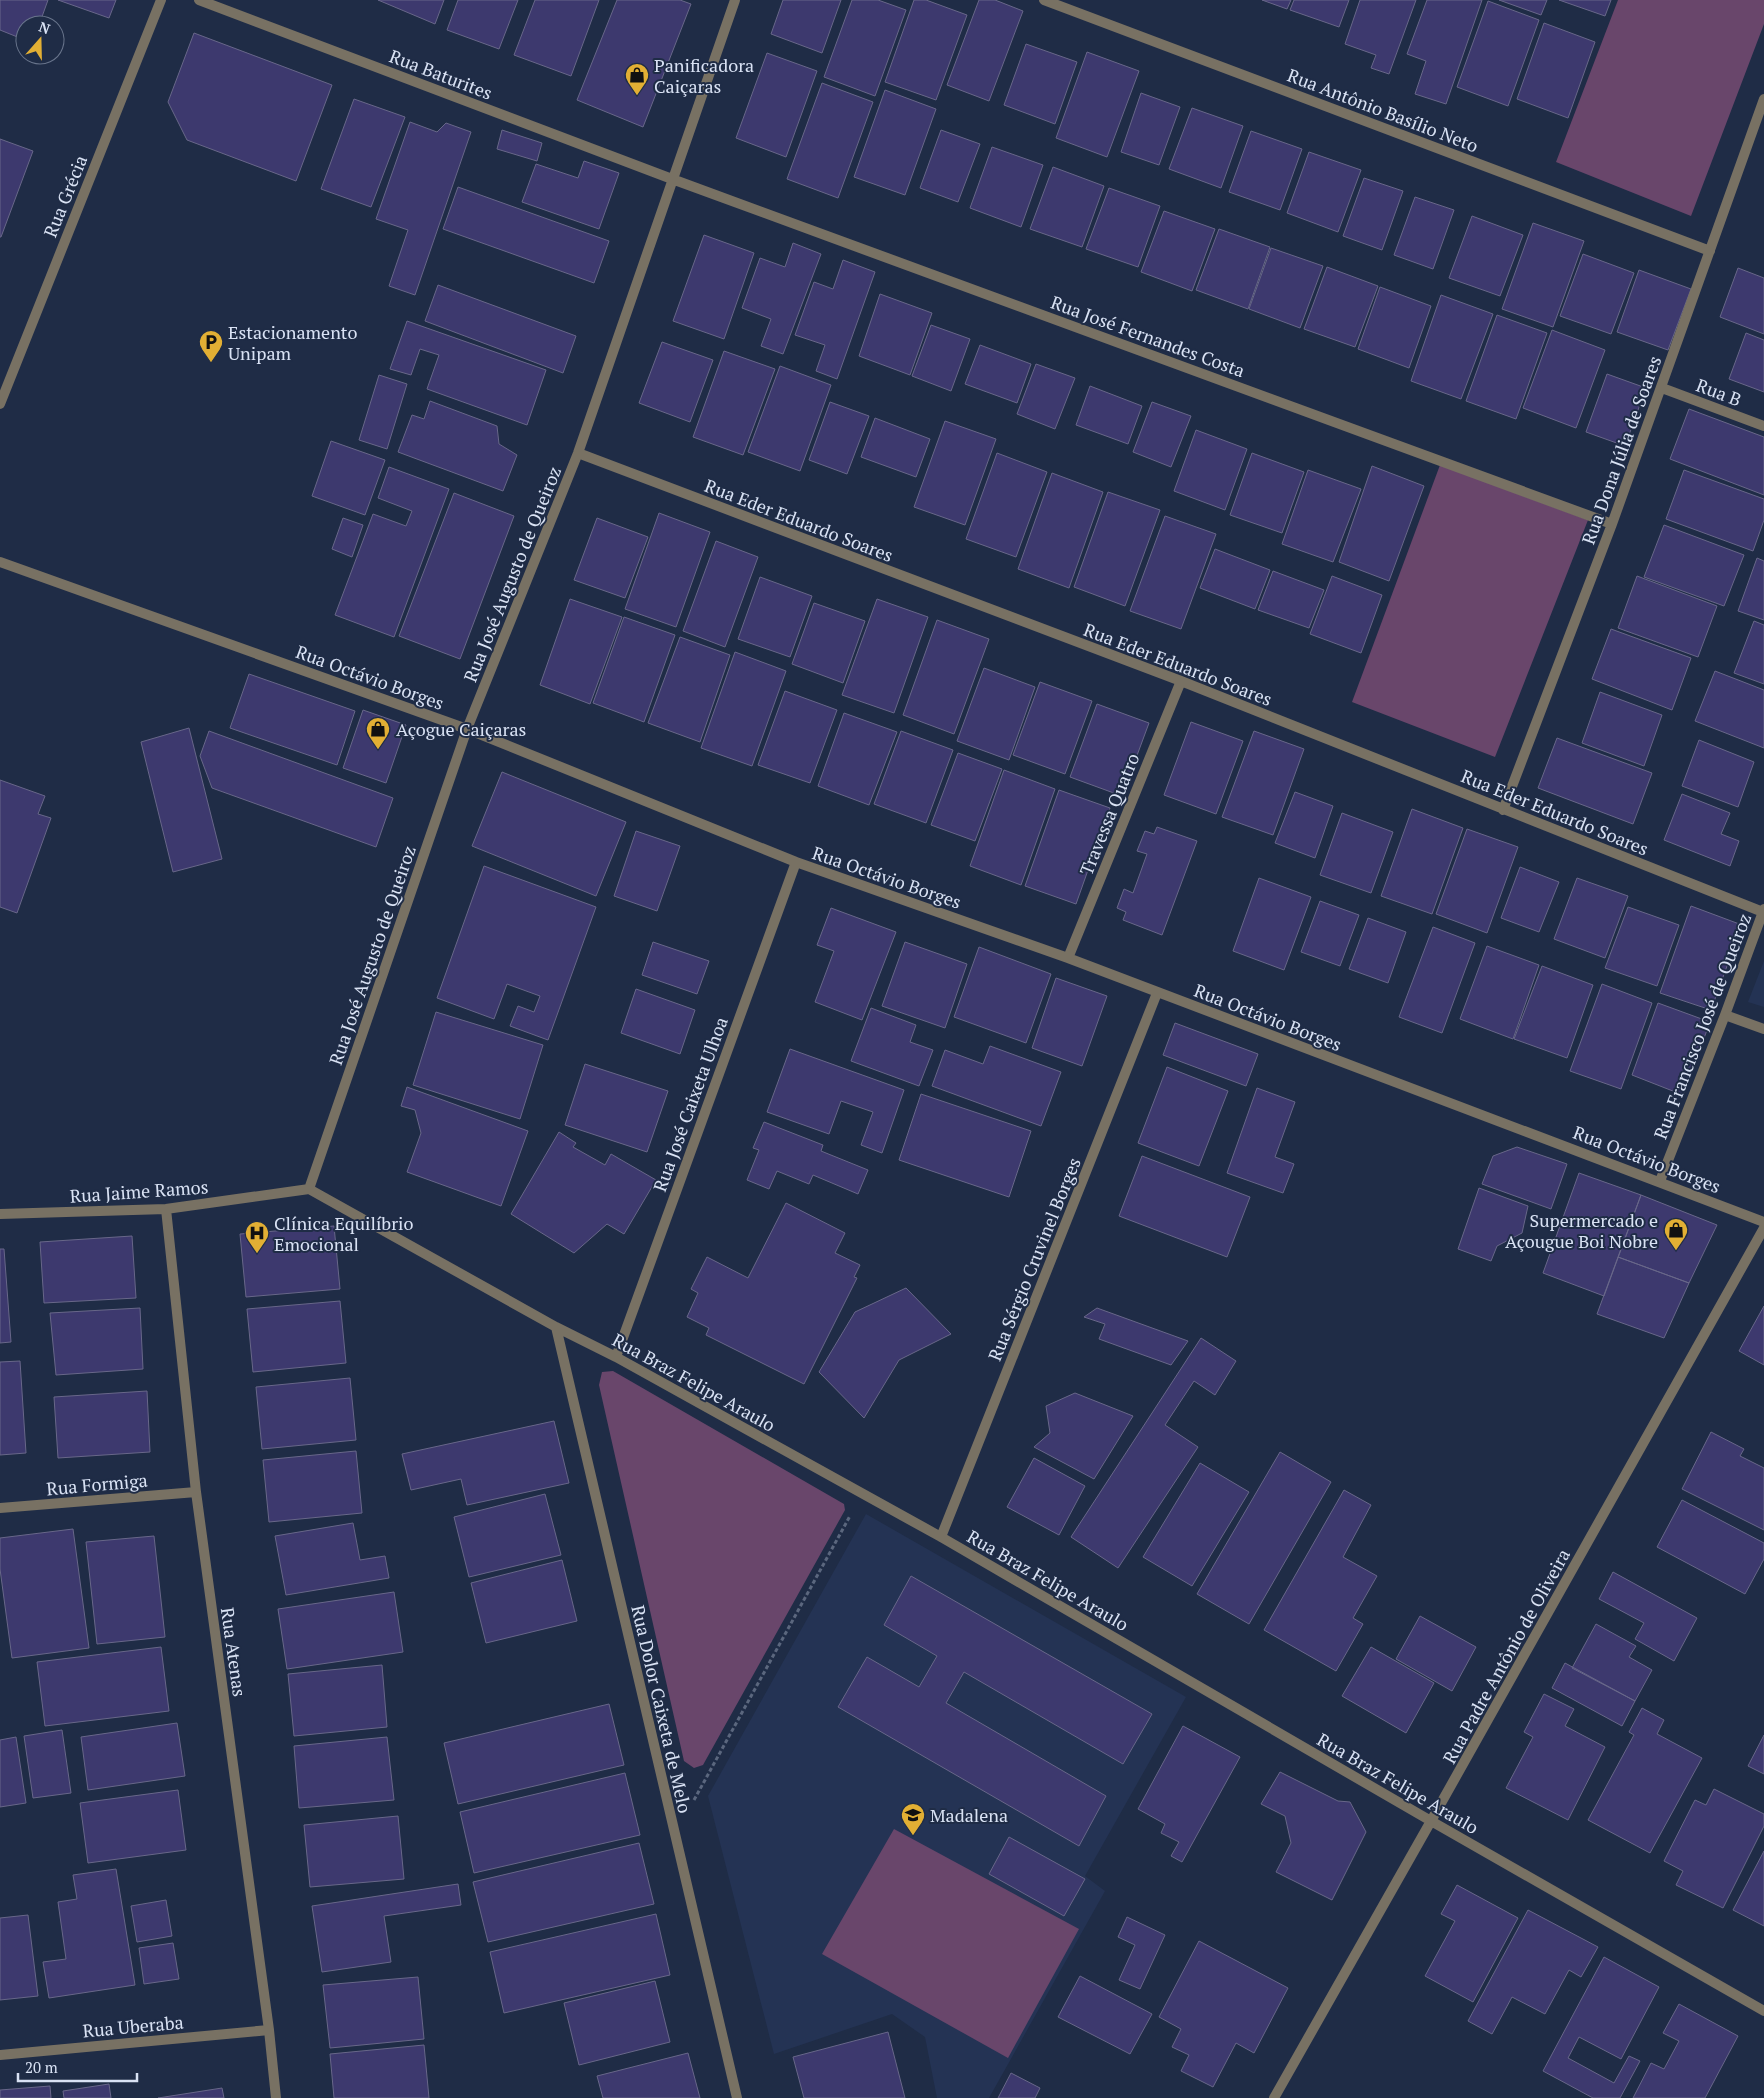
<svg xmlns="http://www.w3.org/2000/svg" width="1764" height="2098" font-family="'PT Serif',serif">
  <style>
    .built { fill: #243354 }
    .green { fill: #69466b }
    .building { fill: #3d396e; stroke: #686789 }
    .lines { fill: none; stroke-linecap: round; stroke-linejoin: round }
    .path { stroke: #5b677e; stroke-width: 3; stroke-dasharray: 4 2.5; stroke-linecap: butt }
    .street { stroke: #787163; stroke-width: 10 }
    .labels { text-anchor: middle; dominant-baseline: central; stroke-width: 4; stroke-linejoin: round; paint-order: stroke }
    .poi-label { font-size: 18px; fill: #d9e2f4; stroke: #1f2c46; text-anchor: start }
    .street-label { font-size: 18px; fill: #d9e2f4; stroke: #1f2c46 }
  </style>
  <rect width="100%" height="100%" fill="#1f2c46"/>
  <path class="built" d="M1764 961V1007L1748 1002Z
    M866 1514 1186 1697 1085 1876 1105 1891 989 2098H937L925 2037 892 2014 774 2054 708 1796Z"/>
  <path class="green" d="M1618 0H1764V24L1691 216 1556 162Z
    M1440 465 1588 520 1495 757 1352 702Z
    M613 1371 844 1504 845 1510 703 1765 694 1768 684 1761 599 1385 602 1372Z
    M894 1829 1079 1929 1008 2058 822 1954Z"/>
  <path class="building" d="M0 0H48L39 25H25V40L0 30Z
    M58 0H116L109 18Z
    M378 0H444L435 24Z
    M458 0H518L499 49 447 30Z
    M535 0H599L571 76 514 55Z
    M617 0H680L691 4 643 127 577 100Z
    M783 0H841L822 53 771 34Z
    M852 0H878L906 10 875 96 824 77Z
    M914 0H926L967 15 936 100 885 82Z
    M979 0H995L1023 11 989 101 947 85Z
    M1262 0H1291L1287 9Z
    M1294 0H1349L1339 27 1290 10Z
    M1360 0H1416L1389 74 1371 68 1376 55 1345 44Z
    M1427 0H1482L1446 104 1415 94 1426 61 1407 54Z
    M1499 0H1547L1541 15Z
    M1559 0H1611L1605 16Z
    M1488 1 1539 20 1508 106 1457 87Z
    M1544 23 1595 42 1568 118 1517 99Z
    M194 33 332 85 296 181 187 140 168 102Z
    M1026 44 1077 62 1055 124 1004 105Z
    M1087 52 1139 71 1107 157 1056 138Z
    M767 53 817 71 786 157 736 138Z
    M822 83 873 102 838 198 787 179Z
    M885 90 936 109 905 195 854 177Z
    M1141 93 1180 107 1159 165 1121 152Z
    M354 99 405 117 371 207 321 189Z
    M1192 108 1243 126 1221 188 1169 169Z
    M410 122 437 132 446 123 471 132 415 295 389 286 408 230 376 219Z
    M502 130 542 143 537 161 497 149Z
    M941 130 980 144 958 202 920 188Z
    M1251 131 1302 149 1280 210 1229 192Z
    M0 139 33 151 1 237H0Z
    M992 147 1043 165 1021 227 970 208Z
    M1309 152 1361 170 1338 232 1287 213Z
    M584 161 619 173 599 229 522 202 536 164 578 178Z
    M1053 167 1104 186 1082 247 1030 229Z
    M1364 178 1403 191 1382 250 1343 236Z
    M458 187 609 241 594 283 443 229Z
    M1109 188 1160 206 1138 267 1086 249Z
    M1415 197 1454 210 1433 269 1394 255Z
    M1164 211 1215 229 1192 291 1141 272Z
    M1472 216 1523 235 1500 296 1449 278Z
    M1533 223 1584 241 1553 327 1502 309Z
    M1219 229 1270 247 1248 309 1196 290Z
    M704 235 754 253 724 339 673 321Z
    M793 243 821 254 783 354 761 346 771 319 742 308 760 258 785 267Z
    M1271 248 1323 266 1300 328 1249 309Z
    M1583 254 1634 273 1611 334 1560 316Z
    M843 260 875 272 837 379 816 371 825 345 795 335 814 282 833 289Z
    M1327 267 1378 286 1355 347 1304 329Z
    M1738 268 1764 278V334L1720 317Z
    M1639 270 1691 289 1668 350 1617 332Z
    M438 285 576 336 563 373 425 321Z
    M1380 287 1431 306 1409 368 1358 349Z
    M880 294 932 313 910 375 859 356Z
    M1441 295 1493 314 1461 399 1411 381Z
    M1497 315 1547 333 1516 419 1466 401Z
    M407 321 546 370 527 425 427 389 439 355 420 349 411 375 390 369Z
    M931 325 970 339 951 391 912 376Z
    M1552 330 1605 350 1576 428 1523 408Z
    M1746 333 1764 340V392L1729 379Z
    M662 342 713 360 690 422 639 403Z
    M980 345 1031 364 1017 403 965 384Z
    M724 351 775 369 743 455 693 437Z
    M1036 364 1075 378 1055 429 1017 414Z
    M780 366 831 385 800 471 748 452Z
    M1607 374 1646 388 1625 446 1586 432Z
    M379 375 407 384 387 449 359 440Z
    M1090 386 1142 406 1128 444 1076 425Z
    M430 401 497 426 499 444 517 455 503 491 398 452 412 415 424 419Z
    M830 402 869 416 847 474 809 460Z
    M1152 402 1191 416 1171 467 1133 452Z
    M1689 409 1764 437V495L1670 459Z
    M875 418 930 439 916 477 861 457Z
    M945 421 996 439 965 525 914 507Z
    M1196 430 1247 449 1225 510 1174 491Z
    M331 441 385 460 365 515 312 496Z
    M997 453 1047 472 1016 557 966 539Z
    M1252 453 1304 472 1282 533 1230 515Z
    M1372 466 1424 486 1389 581 1339 562Z
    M389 467 449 489 394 637 335 615 373 514 406 526 412 511 378 498Z
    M1308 470 1361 489 1333 562 1282 544Z
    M1684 470 1764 499V520L1753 551 1666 519Z
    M1052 473 1103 492 1069 588 1018 569Z
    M1108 492 1160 510 1125 606 1074 587Z
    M454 493 514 516 460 659 399 636Z
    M659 513 710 532 676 627 625 609Z
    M1165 516 1216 534 1181 629 1130 611Z
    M343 518 363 525 352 557 332 549Z
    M597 518 648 537 625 598 574 580Z
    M1664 525 1744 555 1724 606 1644 577Z
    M716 541 758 557 725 647 683 631Z
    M1215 549 1270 570 1255 609 1200 588Z
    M1757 558 1764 561V620L1738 611Z
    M1273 571 1324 590 1309 628 1258 610Z
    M1332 576 1382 595 1361 653 1310 634Z
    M1637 576 1717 606 1698 657 1618 628Z
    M760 577 812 596 790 657 738 639Z
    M570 599 622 617 590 704 540 685Z
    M877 599 928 617 894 713 842 695Z
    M814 603 865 621 843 683 792 664Z
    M624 617 675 635 644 722 593 703Z
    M937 620 989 639 954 734 903 715Z
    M1754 621 1764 625V684L1734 673Z
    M1611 629 1691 658 1672 710 1592 679Z
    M680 637 730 655 700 742 648 723Z
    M735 652 786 671 752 766 701 748Z
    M984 668 1035 687 1009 760 957 741Z
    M1715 671 1764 690V748L1695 721Z
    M249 674 355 711 337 765 230 728Z
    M1040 682 1092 701 1065 774 1013 755Z
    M785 691 837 710 810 783 758 765Z
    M1600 692 1662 715 1644 766 1582 743Z
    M1097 704 1149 723 1122 796 1070 777Z
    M363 710 406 725 386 783 343 768Z
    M844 713 897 732 869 805 818 786Z
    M1191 722 1243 741 1216 814 1164 795Z
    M189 728 222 859 173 872 141 742Z
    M209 731 393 798 376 847 212 788 200 756Z
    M901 731 953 750 926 823 874 804Z
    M1254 731 1304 749 1273 835 1222 817Z
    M1557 738 1652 773 1633 824 1538 788Z
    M1699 740 1754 762 1738 807 1682 786Z
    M958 753 1002 769 975 841 931 825Z
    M1004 770 1055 789 1021 885 970 866Z
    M502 772 626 822 596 896 472 846Z
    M0 780 45 796 38 814 51 818 17 913 0 907Z
    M1059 790 1110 808 1076 904 1025 886Z
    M1295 792 1333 806 1315 858 1275 843Z
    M1682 794 1730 813 1721 834 1739 841 1730 866 1664 840Z
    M1412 809 1463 828 1432 914 1381 896Z
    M1342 813 1393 832 1371 893 1320 875Z
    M1157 827 1197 841 1162 935 1123 920 1126 912 1117 908 1124 889 1133 893 1147 854 1137 851 1145 831 1154 834Z
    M1467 829 1518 847 1487 933 1436 914Z
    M636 831 680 846 657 911 614 896Z
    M484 866 596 907 548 1040 510 1026 518 1006 534 1012 540 996 507 984 494 1019 437 998Z
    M1520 867 1559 882 1539 932 1501 918Z
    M1259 878 1311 897 1284 970 1233 951Z
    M1577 878 1628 896 1605 958 1554 939Z
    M1320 901 1359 915 1340 966 1301 952Z
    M1691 906 1742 925 1711 1010 1660 993Z
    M1628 907 1679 925 1657 986 1605 968Z
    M831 908 896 932 862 1020 815 1002 834 951 817 945Z
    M1368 918 1406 932 1388 983 1349 969Z
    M1433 927 1475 943 1442 1033 1399 1017Z
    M653 942 709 961 697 994 642 975Z
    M905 942 967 964 945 1028 882 1006Z
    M1487 946 1539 965 1513 1039 1460 1019Z
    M979 947 1051 974 1026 1043 954 1017Z
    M1542 966 1593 985 1567 1058 1514 1039Z
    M1056 978 1107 996 1082 1066 1032 1048Z
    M1602 984 1652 1003 1621 1089 1570 1071Z
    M636 989 695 1010 680 1054 621 1033Z
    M1658 1003 1710 1022 1683 1095 1632 1075Z
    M871 1008 916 1025 910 1042 933 1050 919 1086 851 1061Z
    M436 1012 543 1045 520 1119 413 1085Z
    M1175 1023 1258 1054 1246 1086 1163 1055Z
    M990 1046 1061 1072 1041 1126 932 1086 945 1050 983 1064Z
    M790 1049 904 1090 882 1153 861 1145 873 1112 841 1101 829 1134 767 1112Z
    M585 1064 668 1091 647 1152 565 1125Z
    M1167 1067 1228 1091 1199 1166 1138 1143Z
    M407 1087 528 1131 501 1206 407 1172 421 1133 415 1110 401 1106Z
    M1257 1088 1295 1102 1275 1157 1294 1164 1283 1193 1227 1173Z
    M921 1094 1031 1131 1009 1197 899 1160Z
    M764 1122 823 1145 821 1151 868 1170 858 1194 813 1175 809 1184 777 1171 769 1189 747 1180 759 1150 753 1148Z
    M559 1132 576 1143 573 1147 605 1165 611 1154 656 1180 624 1234 607 1224 574 1253 511 1214Z
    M1517 1147 1567 1164 1551 1209 1482 1184 1493 1156Z
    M1142 1156 1250 1197 1227 1257 1119 1216Z
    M1579 1173 1641 1195 1604 1296 1543 1273Z
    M1479 1188 1528 1206 1522 1233 1497 1246 1491 1261 1458 1249Z
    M1641 1195 1717 1225 1689 1283 1618 1257Z
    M786 1203 845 1233 835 1253 860 1265 854 1277 857 1278 804 1384 706 1335 709 1328 687 1317 698 1293 691 1289 707 1257 748 1278Z
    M334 1226 340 1289 246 1297 240 1234Z
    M132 1236 136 1298 44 1303 40 1242Z
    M0 1249H4L11 1342 0 1343Z
    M1618 1257 1689 1283 1664 1338 1597 1314Z
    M906 1288 951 1334 899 1360 864 1418 819 1372 855 1312Z
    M340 1301 346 1363 253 1372 247 1309Z
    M1764 1306V1365L1739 1351Z
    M140 1308 143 1369 56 1375 50 1313Z
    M1097 1308 1188 1341 1171 1365 1099 1339 1105 1324 1084 1317Z
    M1201 1338 1236 1361 1215 1395 1194 1381 1165 1425 1198 1447 1118 1568 1071 1537Z
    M20 1361 26 1453 0 1455V1362Z
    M350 1378 356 1440 262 1449 256 1387Z
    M147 1391 150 1452 58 1458 54 1397Z
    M1075 1393 1133 1416 1094 1479 1034 1447 1050 1433 1046 1406Z
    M554 1421 569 1483 467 1505 461 1479 411 1490 402 1454Z
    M1711 1432 1744 1449 1740 1456 1764 1468V1530L1682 1489Z
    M356 1451 362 1513 269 1522 263 1460Z
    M1280 1452 1331 1482 1249 1624 1197 1594Z
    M1034 1458 1085 1486 1059 1535 1007 1507Z
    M1200 1463 1249 1492 1192 1586 1143 1557Z
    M1344 1490 1371 1505 1343 1557 1377 1576 1353 1618 1363 1624 1336 1671 1264 1630Z
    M545 1494 561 1555 469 1577 454 1517Z
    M1682 1500 1764 1543V1559L1745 1594 1657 1547Z
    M353 1523 360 1560 385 1556 389 1578 286 1595 275 1536Z
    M73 1529 89 1648 12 1658 0 1569V1538Z
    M154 1536 165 1637 97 1644 86 1542Z
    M562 1560 577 1621 486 1643 471 1583Z
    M1613 1572 1697 1618 1674 1661 1635 1639 1644 1623 1599 1599Z
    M911 1576 1152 1714 1123 1764 964 1672 946 1703 1106 1796 1079 1846 838 1707 867 1657 919 1687 937 1656 884 1625Z
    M394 1592 403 1652 287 1669 278 1609Z
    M1420 1616 1476 1647 1452 1691 1396 1659Z
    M1596 1624 1636 1646 1629 1657 1652 1670 1635 1701 1572 1668Z
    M161 1647 169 1711 45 1726 37 1662Z
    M1371 1647 1434 1683 1406 1733 1342 1696Z
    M1565 1663 1635 1701 1622 1726 1552 1688Z
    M382 1665 387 1727 294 1736 288 1674Z
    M1544 1694 1574 1709 1565 1726 1605 1747 1568 1820 1506 1788 1533 1737 1524 1732Z
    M609 1704 624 1765 458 1804 444 1743Z
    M1642 1708 1664 1720 1657 1734 1702 1758 1650 1853 1588 1820 1634 1735 1629 1732Z
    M177 1723 185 1776 88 1790 81 1737Z
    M1183 1726 1240 1757 1182 1862 1171 1856 1179 1842 1161 1833 1165 1824 1138 1809Z
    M62 1730 71 1793 33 1798 24 1736Z
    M1764 1735V1774L1748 1766Z
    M16 1737 26 1803 0 1807V1740Z
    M387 1737 394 1800 299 1808 294 1746Z
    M1280 1772 1338 1801 1350 1802 1366 1832 1332 1900 1276 1872 1291 1843 1285 1816 1261 1804Z
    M625 1773 640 1835 474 1873 460 1812Z
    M1714 1789 1764 1814V1826L1723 1908 1676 1885 1683 1871 1664 1861 1695 1800 1706 1805Z
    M178 1790 186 1850 88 1863 80 1803Z
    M398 1816 404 1879 310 1887 304 1825Z
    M1009 1837 1085 1879 1064 1916 989 1874Z
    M639 1843 654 1904 488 1942 473 1882Z
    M1764 1851V1926L1733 1910Z
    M116 1869 135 1985 49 1998 43 1962 66 1959 58 1902 77 1899 73 1875Z
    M458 1884 461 1905 384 1916 391 1962 322 1972 312 1906Z
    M1457 1885 1518 1918 1473 2002 1425 1976 1455 1921 1441 1914Z
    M166 1900 172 1936 137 1942 131 1906Z
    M1528 1910 1598 1947 1581 1977 1569 1970 1545 2014 1512 1997 1492 2034 1468 2021Z
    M656 1914 670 1975 504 2013 490 1952Z
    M28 1915 38 1996 0 2000V1918Z
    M1127 1917 1165 1935 1140 1989 1119 1980 1135 1945 1118 1937Z
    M1199 1941 1288 1988 1254 2053 1236 2043 1213 2087 1181 2071 1189 2055 1172 2047 1181 2029 1159 2017Z
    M173 1943 179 1979 144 1984 139 1948Z
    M1604 1957 1659 1987 1621 2059 1579 2037 1568 2058 1614 2083 1629 2056 1640 2061 1620 2098H1593L1543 2071Z
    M1080 1976 1152 2014 1130 2054 1058 2017Z
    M418 1977 424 2039 330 2048 323 1985Z
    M655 1981 670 2042 579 2065 564 2003Z
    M1679 2004 1738 2036 1705 2098H1633L1651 2063 1664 2069 1679 2041 1663 2033Z
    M888 2032 905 2098H804L793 2057Z
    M424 2045 429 2098H334L330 2054Z
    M688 2053 700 2098H603L597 2076Z
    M1011 2073 1040 2088 1035 2098H998Z
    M109 2084 111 2098H64L63 2091Z
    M50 2086 51 2098H0V2090Z
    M222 2088 224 2098H158Z"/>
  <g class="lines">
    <path class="path" d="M694 1800 850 1516"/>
    <path class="street" d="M199 0 672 179 1612 524
      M1044 0 1710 251
      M1662 388 1764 426
      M0 404 161 0
      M578 453 1181 681 1763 912
      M0 562 467 729 796 862 1068 958 1764 1222
      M1503 810 1612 524 1764 99
      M1068 958 1181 681
      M1725 1015 1764 1029
      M1660 1181 1725 1015 1764 909
      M309 1189 556 1327 616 1357 941 1537 1431 1821 1764 2011
      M309 1189 467 729 578 453 735 0
      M166 1209 196 1492 269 2030 276 2098
      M0 1214 166 1209 309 1189
      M556 1327 737 2098
      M616 1357 796 862
      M0 1508 196 1492
      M941 1537 1157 993
      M0 2055 269 2030
      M1274 2098 1431 1821 1764 1228"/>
  </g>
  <defs>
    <g id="shop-pin" transform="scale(1.25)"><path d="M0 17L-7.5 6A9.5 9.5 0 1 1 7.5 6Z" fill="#e2af34" stroke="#1f2c46"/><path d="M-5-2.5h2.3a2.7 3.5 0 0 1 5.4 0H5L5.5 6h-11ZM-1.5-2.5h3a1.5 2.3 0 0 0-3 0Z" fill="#111"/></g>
    <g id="parking-pin" transform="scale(1.25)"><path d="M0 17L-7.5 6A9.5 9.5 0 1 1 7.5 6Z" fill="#e2af34" stroke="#1f2c46"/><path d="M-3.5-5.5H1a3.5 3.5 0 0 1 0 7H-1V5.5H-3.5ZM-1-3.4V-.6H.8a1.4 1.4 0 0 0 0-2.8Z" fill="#111"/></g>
    <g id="hospital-pin" transform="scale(1.25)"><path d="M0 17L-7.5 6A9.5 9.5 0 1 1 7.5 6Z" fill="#e2af34" stroke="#1f2c46"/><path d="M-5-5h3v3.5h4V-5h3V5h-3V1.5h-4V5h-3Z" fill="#111"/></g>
    <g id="school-pin" transform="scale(1.25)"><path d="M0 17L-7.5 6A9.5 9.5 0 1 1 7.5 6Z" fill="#e2af34" stroke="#1f2c46"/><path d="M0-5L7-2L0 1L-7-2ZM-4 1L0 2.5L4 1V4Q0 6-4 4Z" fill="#111"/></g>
  </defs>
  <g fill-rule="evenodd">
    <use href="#shop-pin" x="637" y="75"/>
    <use href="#parking-pin" x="211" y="342"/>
    <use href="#shop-pin" x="378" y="729"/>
    <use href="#shop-pin" x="1676" y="1230"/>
    <use href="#hospital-pin" x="257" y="1233"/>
    <use href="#school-pin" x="913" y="1815"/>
  </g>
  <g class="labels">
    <g class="poi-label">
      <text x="654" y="65">Panificadora<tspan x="654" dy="21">Caiçaras</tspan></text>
      <text x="228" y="332">Estacionamento<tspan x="228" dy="21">Unipam</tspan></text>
      <text x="396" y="729">Açogue Caiçaras</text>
      <text x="1658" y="1220" text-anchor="end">Supermercado e<tspan x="1658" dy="21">Açougue Boi Nobre</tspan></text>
      <text x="274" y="1223">Clínica Equilíbrio<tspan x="274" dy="21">Emocional</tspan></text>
      <text x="930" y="1815">Madalena</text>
    </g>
    <g class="street-label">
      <text transform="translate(441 74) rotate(21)">Rua Baturites</text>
      <text transform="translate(1383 110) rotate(21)">Rua Antônio Basílio Neto</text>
      <text transform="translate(65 196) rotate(-68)">Rua Grécia</text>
      <text transform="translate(1148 336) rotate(20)">Rua José Fernandes Costa</text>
      <text transform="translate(1719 392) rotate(21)">Rua B</text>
      <text transform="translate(1621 450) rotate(-70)">Rua Dona Júlia de Soares</text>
      <text transform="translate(799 520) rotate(21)">Rua Eder Eduardo Soares</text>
      <text transform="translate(512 574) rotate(-68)">Rua José Augusto de Queiroz</text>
      <text transform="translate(1178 664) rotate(21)">Rua Eder Eduardo Soares</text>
      <text transform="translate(370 677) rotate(20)">Rua Octávio Borges</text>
      <text transform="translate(1555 812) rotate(22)">Rua Eder Eduardo Soares</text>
      <text transform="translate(1109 814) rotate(-68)">Travessa Quatro</text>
      <text transform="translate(887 877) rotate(19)">Rua Octávio Borges</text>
      <text transform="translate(372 955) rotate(-71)">Rua José Augusto de Queiroz</text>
      <text transform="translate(1268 1017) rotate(21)">Rua Octávio Borges</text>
      <text transform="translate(1702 1026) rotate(-69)">Rua Francisco José de Queiroz</text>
      <text transform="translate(690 1104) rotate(-70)">Rua José Caixeta Ulhoa</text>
      <text transform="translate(1647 1159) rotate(21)">Rua Octávio Borges</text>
      <text transform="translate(139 1191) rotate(-4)">Rua Jaime Ramos</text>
      <text transform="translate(1034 1259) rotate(-68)">Rua Sérgio Cruvinel Borges</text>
      <text transform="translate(694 1382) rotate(29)">Rua Braz Felipe Araulo</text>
      <text transform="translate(97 1484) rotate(-5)">Rua Formiga</text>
      <text transform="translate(1048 1580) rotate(30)">Rua Braz Felipe Araulo</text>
      <text transform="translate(234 1652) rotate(82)">Rua Atenas</text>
      <text transform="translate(1506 1656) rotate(-61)">Rua Padre Antônio de Oliveira</text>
      <text transform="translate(662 1709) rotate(77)">Rua Dolor Caixeta de Melo</text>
      <text transform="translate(1398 1783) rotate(30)">Rua Braz Felipe Araulo</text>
      <text transform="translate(133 2026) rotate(-5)">Rua Uberaba</text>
    </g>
  </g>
  <g transform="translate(40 40) rotate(20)"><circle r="24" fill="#1f2c46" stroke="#69758c"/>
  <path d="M0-4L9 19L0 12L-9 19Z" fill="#e2af34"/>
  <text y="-8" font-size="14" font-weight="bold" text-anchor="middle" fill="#d9e2f4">N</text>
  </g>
  <path d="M18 2073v8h119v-8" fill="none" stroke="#d9e2f4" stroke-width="2.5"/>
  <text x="25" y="2073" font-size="15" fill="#d9e2f4" stroke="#1f2c46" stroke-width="4" paint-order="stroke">20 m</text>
</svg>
